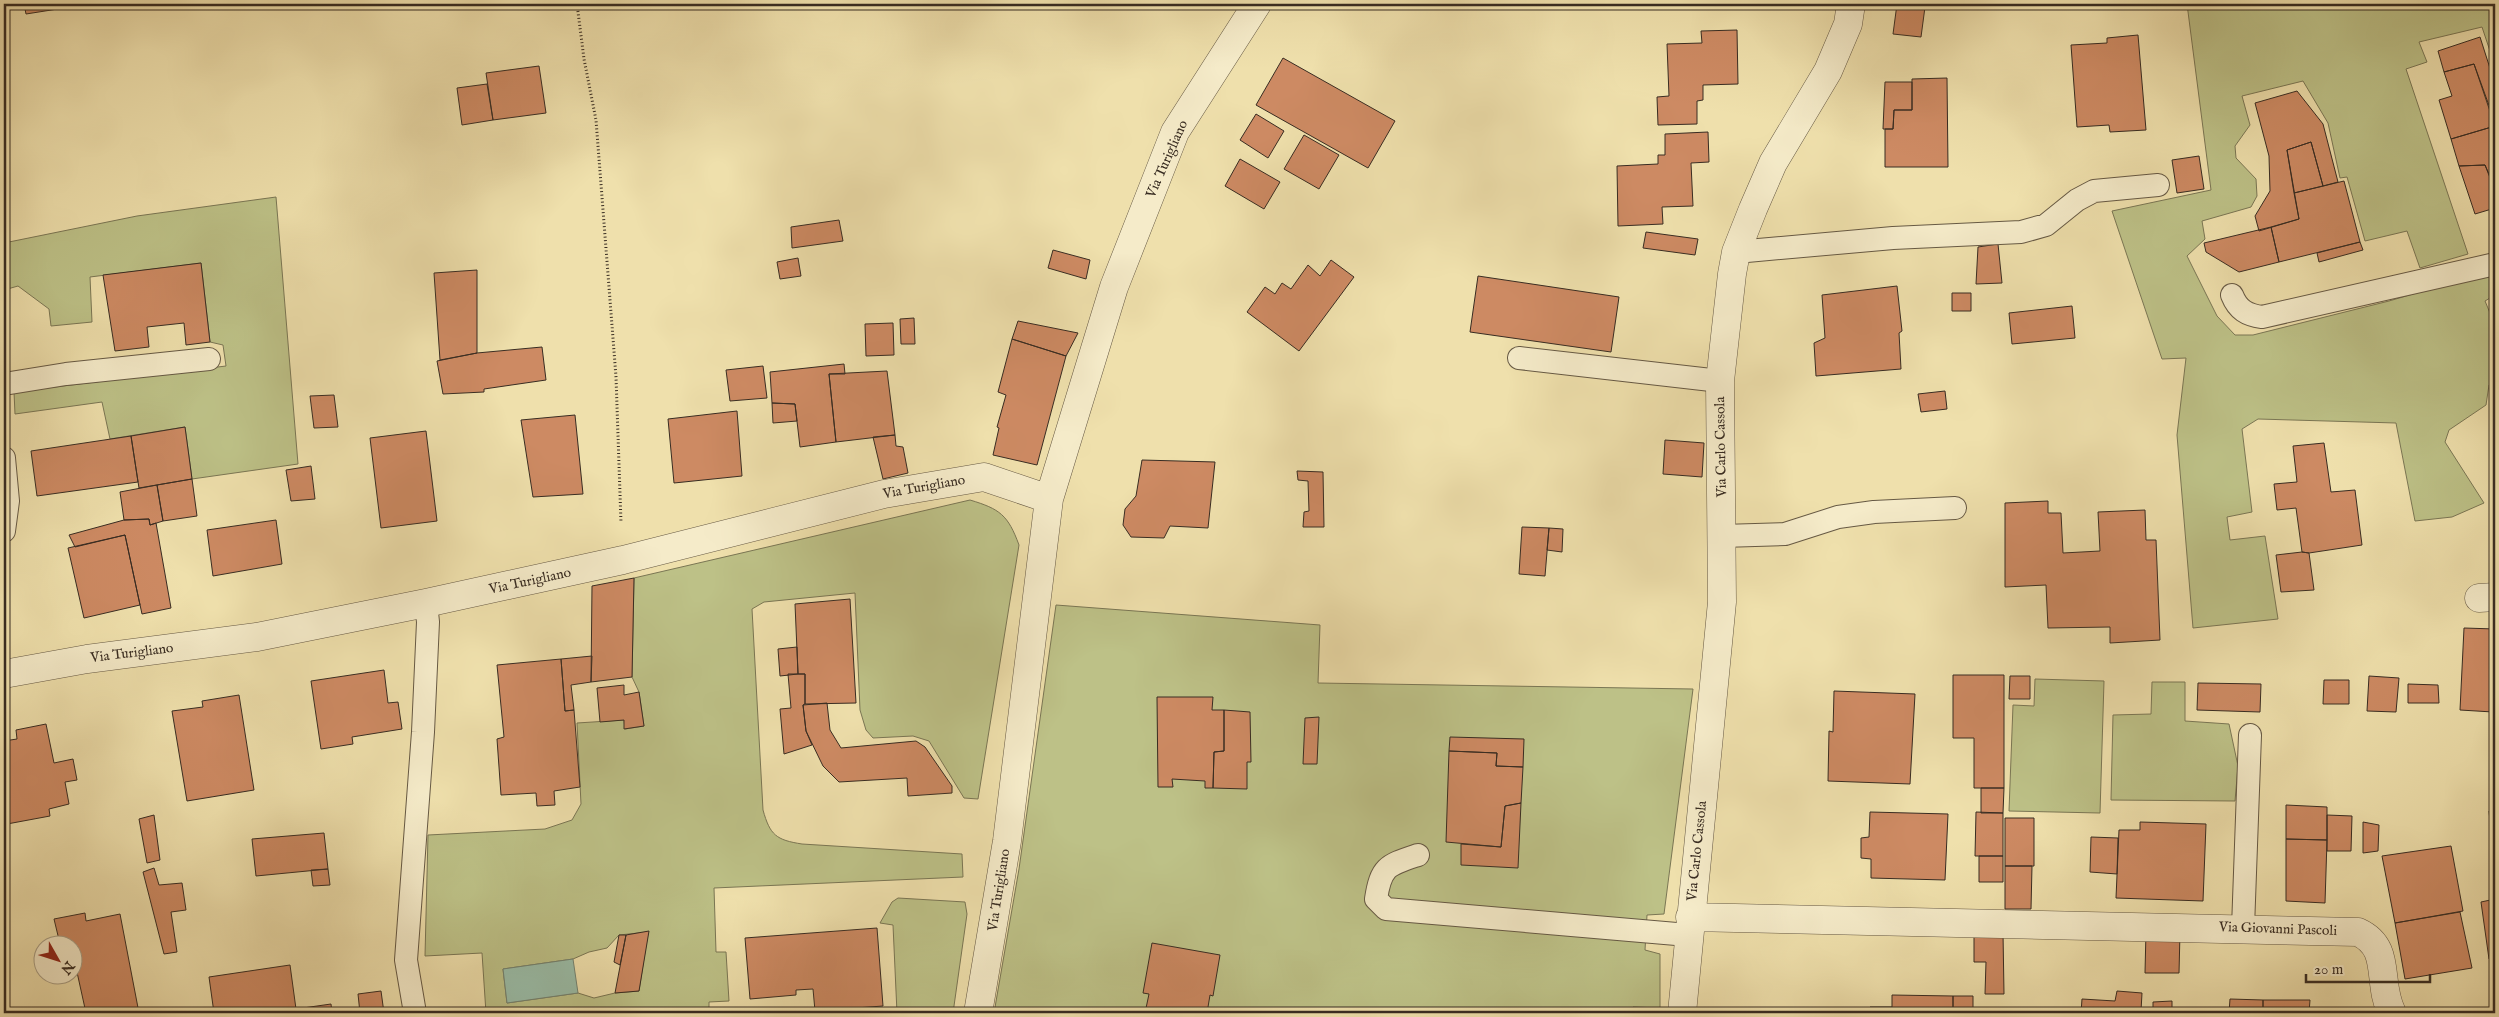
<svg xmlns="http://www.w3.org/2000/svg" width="2499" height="1017" font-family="'IM FELL English',serif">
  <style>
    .green { fill: #bdc187; stroke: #7a7654; fill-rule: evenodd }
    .water { fill: #9abda8; stroke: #738372 }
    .building { fill: #cd8a63; stroke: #382c22 }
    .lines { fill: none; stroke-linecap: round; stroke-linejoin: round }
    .service-casing { stroke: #665944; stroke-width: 24 }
    .minor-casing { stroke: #665944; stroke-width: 29 }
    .path { stroke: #382c22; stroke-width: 3; stroke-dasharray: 1 2.5; stroke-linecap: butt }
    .service { stroke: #f5ebc9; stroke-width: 22 }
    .minor { stroke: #f5ebc9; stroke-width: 28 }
    .labels { text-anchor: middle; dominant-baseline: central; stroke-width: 5; stroke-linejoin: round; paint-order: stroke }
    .street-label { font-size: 14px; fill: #382c22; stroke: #f5ebc9 }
  </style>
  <rect width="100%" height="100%" fill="#efe0ac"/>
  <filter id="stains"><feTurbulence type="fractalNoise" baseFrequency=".004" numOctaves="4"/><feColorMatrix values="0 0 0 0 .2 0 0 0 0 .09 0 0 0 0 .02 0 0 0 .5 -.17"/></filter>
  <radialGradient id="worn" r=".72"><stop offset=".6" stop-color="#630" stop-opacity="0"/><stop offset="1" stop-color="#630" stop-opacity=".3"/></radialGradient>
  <path class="green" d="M2187 4H2495V66L2482 27 2419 42 2427 62 2406 69 2468 254 2420 268 2407 231 2365 241 2347 177 2340 178 2328 123 2303 81 2242 96 2250 125 2235 146 2236 158 2256 179 2257 196 2251 207 2202 221 2205 239 2187 256 2217 316 2235 335H2253L2389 301 2495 270V295L2485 301 2495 325V385H2489L2486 405 2449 430 2445 442 2484 503 2452 517 2415 521 2396 423 2258 419 2242 429 2252 512 2227 517 2230 540 2265 536 2278 619 2193 628 2177 435 2186 358 2162 359 2112 211 2211 190Z
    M276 197 298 464 192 479 185 427 110 439 102 402 15 414 14 392 226 366 223 345 210 342 201 263 90 277 92 322 51 326 49 309 18 286 4 290V243L137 216Z
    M970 500C1000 509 1008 515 1019 545L978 799 964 798 929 741 913 736 873 738 866 730 860 710 855 593 764 602 752 609 763 810C770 835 776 840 802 844L962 854 963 877 714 888 716 952H726L729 1001 709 1002V1013H486L482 953 425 956 428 835 545 829 572 820 581 804 577 723 624 720 625 729 644 726 639 692 632 677 634 578ZM648 932 639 991 615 993 594 998 578 993 507 1003 503 969 573 959 589 952 607 948 619 935Z
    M1056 605 1320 625 1318 683 1693 689 1664 914 1647 915 1645 950 1660 954V1008L1633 1007 1632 1013H994L1019 869Z
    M2035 679 2104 681 2100 813 2009 811 2013 705 2034 706Z
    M2152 682H2185V721L2229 724 2238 766 2235 801 2111 800 2113 715 2151 714Z
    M898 898 965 902 967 914 953 1013H897L893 925 880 923 892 902Z"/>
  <path class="water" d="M573 959 578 993 507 1003 503 969Z"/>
  <path class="building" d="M24 4H63L64 8 26 14Z
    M1897 4 1925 7 1921 37 1893 34Z
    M1737 30 1738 84 1703 85V100L1697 101V124L1658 125 1657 97 1669 96 1667 44 1702 43 1701 31Z
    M2138 35 2146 130 2110 132 2109 125 2077 127 2071 45 2107 43V38Z
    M2480 37 2495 84V122L2474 64 2444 72 2438 51Z
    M1283 58 1395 121 1368 168 1256 105Z
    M2474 64 2495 126 2451 139 2439 100 2452 96 2444 72Z
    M539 66 546 113 493 120 486 73Z
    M1947 78 1948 167H1885V129H1893L1894 110H1912V79Z
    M1885 82H1912V110H1894L1893 129H1883Z
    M487 84 493 120 462 125 457 88Z
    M2297 91 2323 124 2338 182 2323 186 2311 142 2287 150 2299 219 2259 231 2255 216 2270 191 2269 156 2255 103Z
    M1256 114 1284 131 1268 158 1240 140Z
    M2495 126V182L2493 183 2485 165 2459 166 2451 139Z
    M1708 132 1709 162 1691 163 1693 206 1662 207 1663 224 1618 226 1617 166 1658 164V155H1665V134Z
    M1304 135 1339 155 1319 189 1284 169Z
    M2311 142 2323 186 2294 193 2287 150Z
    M2199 156 2204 189 2177 193 2172 160Z
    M1240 159 1280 182 1264 209 1225 186Z
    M2485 165 2492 183 2495 182V208L2475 214 2459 166Z
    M2344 181 2360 242 2279 262 2271 227 2299 219 2294 193Z
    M839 220 843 241 792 248 791 227Z
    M2271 227 2279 262 2239 272 2206 252 2204 243Z
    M1646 232 1698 239 1695 255 1643 248Z
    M2360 242 2363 250 2319 262 2317 253Z
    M1998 244 2002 283 1976 284 1978 247Z
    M1053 250 1090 260 1086 279 1048 268Z
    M798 258 801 276 780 279 777 262Z
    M1331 260 1354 277 1299 351 1247 312 1265 287 1275 294 1282 283 1291 289 1308 265 1320 276Z
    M201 263 210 342 186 345 184 323 147 327 149 347 115 351 103 275Z
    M477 270V353L440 360 434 273Z
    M1478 276 1619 297 1611 352 1470 332Z
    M1897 286 1902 331 1899 333 1901 369 1816 376 1814 343 1825 338 1822 295Z
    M1952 293H1971V311H1952Z
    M2072 306 2075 338 2012 344 2009 313Z
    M914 318 915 344H901L900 319Z
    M1018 321 1078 333 1066 356 1012 339Z
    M893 323 894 355 866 356 865 324Z
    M1012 339 1066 356 1037 465 993 455 999 428 997 427 1006 395 998 392Z
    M542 347 546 380 484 389V392L443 394 437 361 477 353Z
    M844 364 845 374H829L836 442 800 447 795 404 772 403 770 372Z
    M763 366 767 398 730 401 726 370Z
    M887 371 895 435 836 442 829 374Z
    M1945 391 1947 409 1921 412 1918 394Z
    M334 395 338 427 314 428 310 396Z
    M772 403 795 404 797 421 773 423Z
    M737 411 742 476 674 483 668 419Z
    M575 415 583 494 533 497 521 420Z
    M185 427 192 479 139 488 131 436Z
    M426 431 437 521 381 528 370 438Z
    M895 435 896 446 903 447 908 473 883 479 873 437Z
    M131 436 138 482 37 496 31 451Z
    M1665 440 1704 443 1702 477 1663 474Z
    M2324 443 2331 492 2355 490 2362 545 2309 553 2302 552 2296 508 2277 510 2274 484 2297 482 2293 446Z
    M1142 460 1215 462 1208 528 1170 526 1164 538 1131 537 1123 525 1125 509 1136 496Z
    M311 466 315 499 291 501 286 470Z
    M1297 471 1323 472 1324 527H1303L1304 512 1309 511 1308 481 1298 480Z
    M192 479 197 516 163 521 157 485Z
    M157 485 163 521 150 525 149 519 124 520 120 492Z
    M2048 501V513H2061L2063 553 2100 551 2098 512 2145 510 2146 540H2156L2160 640 2110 643V627L2048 628 2046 585 2005 587V503Z
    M149 519 150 525 156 523 171 608 142 614 125 535 75 547 69 535 124 520Z
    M276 520 282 564 213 576 207 530Z
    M1522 527 1549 528 1545 576 1519 574Z
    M1549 528 1563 529 1562 552 1547 550Z
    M125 535 140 605 84 618 68 548Z
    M2302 552 2309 553 2314 590 2281 592 2276 555Z
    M634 578 632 677 591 682 592 586Z
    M850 599 856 703 805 704V674H798L795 604Z
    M2464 628 2495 629 2493 712 2460 710Z
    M797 647 798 674 780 676 778 649Z
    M592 656 591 682 571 685 574 710 565 711 561 659Z
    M561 659 565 711 574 710 580 787 554 791 555 805 537 806 536 793 501 795 497 739 504 737 497 665Z
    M384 670 388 703 398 702 402 729 352 737 353 744 321 749 311 681Z
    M788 674H805V704L803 705 806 731 812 745 784 754 780 709 791 708Z
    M1953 675H2004V788H1974V738H1953Z
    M2010 676H2030V699H2009Z
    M2369 676 2399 678 2396 712 2367 711Z
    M2324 680H2349V704H2323Z
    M2198 683 2261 684 2260 712 2197 710Z
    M2408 684 2438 685 2439 703H2408Z
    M624 685V695L639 692 644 726 624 729V720L600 722 597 688Z
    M1834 691 1915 694 1910 784 1828 781 1829 731 1833 732Z
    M239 695 254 790 187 801 172 711 203 707 202 701Z
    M1157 697H1213L1212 710H1224V751L1214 752 1213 788H1205V781L1172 779 1173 787H1158Z
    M827 703 830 730 841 748 916 741 925 747 952 786V793L908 796 907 778 839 782 823 766 806 731 803 705Z
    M1224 710 1250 712 1251 762H1247V789L1213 788 1214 752 1224 751Z
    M1319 717 1317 764H1303L1305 718Z
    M46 724 54 763 73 759 77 780 65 782 69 804 49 809 50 816 7 824 4 809V741L17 739 16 730Z
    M1450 737 1524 739 1523 767 1496 766 1497 753 1449 751Z
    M1449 751 1497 753 1496 766 1523 767 1521 803 1505 806 1501 847 1446 842Z
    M2495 755V852H2493L2489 811 2494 806 2492 756Z
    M1981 788H2004L2003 813H1981Z
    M1521 803 1518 868 1461 865V844L1501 847 1505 806Z
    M2286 805 2327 807V840L2286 839Z
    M1870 812 1948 814 1945 880 1871 878V859L1861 858V838L1869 837Z
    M1976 812 2003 813V856H1975Z
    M154 815 160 860 147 863 139 819Z
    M2327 815 2352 816 2351 851H2327Z
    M2005 818H2034V866H2005Z
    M2140 822 2206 824 2203 901 2116 898 2119 830H2140Z
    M2363 822 2379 825 2378 851 2363 853Z
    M324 833 328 869 256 876 252 839Z
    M2091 837 2118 838 2117 874 2090 872Z
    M2286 839 2327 840 2325 903 2286 901Z
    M2451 846 2463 911 2395 923 2382 856Z
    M1979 856H2003V882H1979Z
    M2005 866H2032L2031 909H2005Z
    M154 868 159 885 182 883 186 910 171 912 177 952 164 954 143 872Z
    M328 869 330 885 313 886 311 870Z
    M2495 899V958L2489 959 2481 902Z
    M2460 912 2472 968 2405 979 2395 923Z
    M85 913 86 921 120 914 139 1013H86L75 963 72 964V944H60L54 919Z
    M877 928 883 1006 815 1011 813 989 796 990V995L750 999 745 938Z
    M649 931 639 991 615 993 626 935Z
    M2146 931 2180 932 2179 973H2145Z
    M2003 933 2004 994H1985L1986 962H1974V934Z
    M619 935H626L620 965 614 962Z
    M1152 943 1220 955 1213 996 1210 995 1207 1013H1145L1149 994 1143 993Z
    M290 965 296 1009 331 1004 332 1013H214L209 977Z
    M381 991 384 1013H360L358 994Z
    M2117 991 2142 993 2141 1011 2081 1013 2082 999 2115 1001Z
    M1892 995 1953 996V1013H1870V1007H1892Z
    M1953 996H1973V1013H1953Z
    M2230 999 2263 1000V1013H2229Z
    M2263 1000H2310L2309 1013H2263Z
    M2172 1001V1013H2153V1002Z
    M1707 1009 1725 1011V1013H1707Z"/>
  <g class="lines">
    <g class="service-casing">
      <path id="service" d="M1736 252 1893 238 2021 232 2046 225 2077 200 2094 191 2158 185
        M2232 295C2238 310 2247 315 2262 317L2495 264
        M1519 358 1720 381
        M4 384 66 374 209 359
        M4 458 8 501 4 531
        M1722 536 1785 534 1838 517 1874 512 1955 508
        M1418 855C1388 865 1381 866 1376 899L1386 909 1688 935
        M2243 928 2250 735
        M415 1013 406 960 423 732 428 622 426 603"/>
    </g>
    <g class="minor-casing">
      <path id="minor" d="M2479 598 2495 597
        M4 674 87 659 257 637 426 603 623 560 884 494 984 477 1049 499
        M1690 917 2358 932C2393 948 2376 982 2392 1013
        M978 1013 1007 841 1049 499 1114 287 1175 132 1257 4
        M1682 1013 1722 602 1720 381 1732 274 1736 252 1753 209 1773 163 1828 71 1848 24 1851 4"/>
    </g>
    <path class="path" d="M577 4 584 59 596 120 616 377 621 523"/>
    <use href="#service" class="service"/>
    <use href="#minor" class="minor"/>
  </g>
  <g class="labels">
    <g class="street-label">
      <text transform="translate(1167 159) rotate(-66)">Via Turigliano</text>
      <text transform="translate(1721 447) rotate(-91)">Via Carlo Cassola</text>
      <text transform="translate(924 487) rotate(-10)">Via Turigliano</text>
      <text transform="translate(530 581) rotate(-12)">Via Turigliano</text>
      <text transform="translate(132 653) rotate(-7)">Via Turigliano</text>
      <text transform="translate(1697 851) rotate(-84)">Via Carlo Cassola</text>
      <text transform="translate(999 890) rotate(-81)">Via Turigliano</text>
      <text transform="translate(2278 929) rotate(2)">Via Giovanni Pascoli</text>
    </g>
  </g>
  <rect width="2499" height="1017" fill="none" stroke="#efe0ac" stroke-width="20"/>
  <rect x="5" y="5" width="2489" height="1007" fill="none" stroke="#382c22" stroke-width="2.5"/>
  <rect x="10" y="10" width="2479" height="997" fill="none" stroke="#382c22"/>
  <g transform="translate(58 960) rotate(129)"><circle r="24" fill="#f5ebc9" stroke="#a99f86"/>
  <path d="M0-4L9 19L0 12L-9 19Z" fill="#8f2418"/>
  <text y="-8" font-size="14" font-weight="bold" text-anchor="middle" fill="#382c22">N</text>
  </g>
  <path d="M2306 974v8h124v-8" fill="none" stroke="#382c22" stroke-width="2.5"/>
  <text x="2314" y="974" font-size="15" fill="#382c22" stroke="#f5ebc9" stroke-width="4" paint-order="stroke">20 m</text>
  <rect width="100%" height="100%" filter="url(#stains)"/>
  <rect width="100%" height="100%" fill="url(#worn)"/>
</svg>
